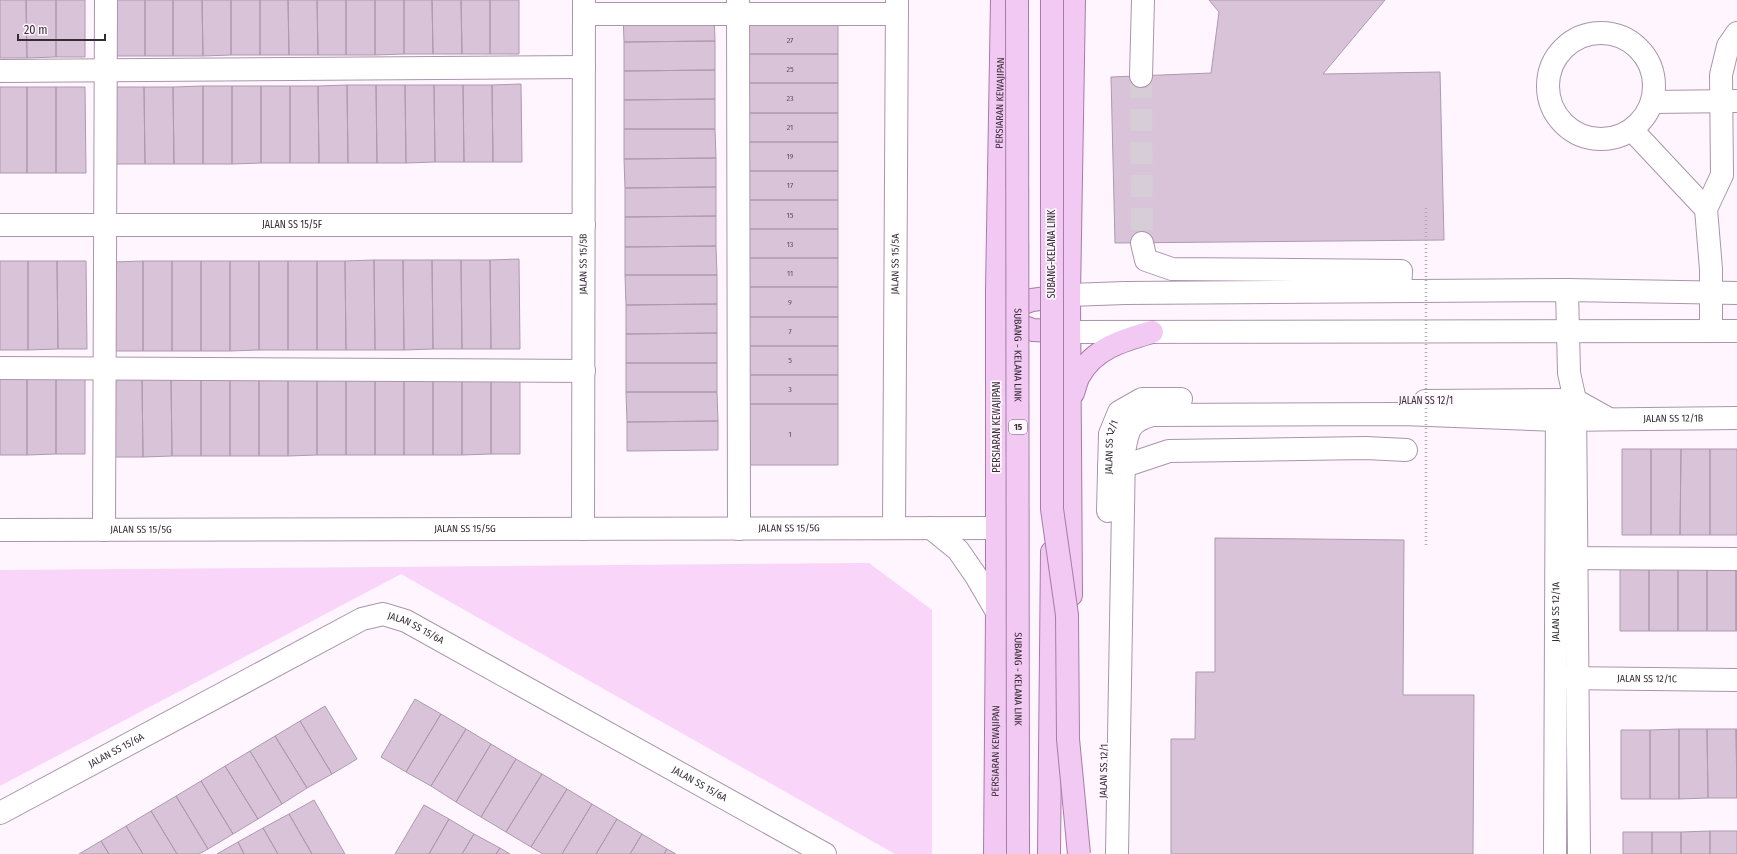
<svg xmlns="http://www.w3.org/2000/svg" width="1737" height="854" font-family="'Fira Sans Condensed',sans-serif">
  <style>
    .green { fill: #f8d5f9 }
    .building { fill: #d9c3d9; stroke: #ae99af }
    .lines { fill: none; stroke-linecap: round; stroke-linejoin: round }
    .minor-tunnel { stroke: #d6cdd6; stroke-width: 22; stroke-dasharray: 22 11; stroke-linecap: butt }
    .minor-casing { stroke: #aa95aa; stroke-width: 24 }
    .major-casing { stroke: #a97baa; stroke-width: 24 }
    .minor { stroke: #fff; stroke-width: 22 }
    .major { stroke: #f1c9f2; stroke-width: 22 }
    .major-bridge-casing { stroke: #a97baa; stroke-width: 24; stroke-linecap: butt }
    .path-bridge { stroke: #b3aab3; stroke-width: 2.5; stroke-dasharray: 1 3; stroke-linecap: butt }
    .major-bridge { stroke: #f1c9f2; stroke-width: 22 }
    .labels { text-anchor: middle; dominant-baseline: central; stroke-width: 3.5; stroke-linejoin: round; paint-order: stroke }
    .number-label { font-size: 8px; fill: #5e525e }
    .shield { fill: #fef5fe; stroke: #716871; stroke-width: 1 }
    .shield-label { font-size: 9px; font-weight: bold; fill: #352c35 }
    .street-label { font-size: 10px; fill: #352c35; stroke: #fef5fe }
  </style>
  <rect width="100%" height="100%" fill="#fef5fe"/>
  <path class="green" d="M869 563 932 610V854H895L401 574 0 786V570Z"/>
  <path class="building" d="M0 0H26L27 58H0Z
    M26 0H56V57L27 58Z
    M56 0H85V57H56Z
    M116 0H145V56H116Z
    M145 0H173V56H145Z
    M173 0H202L203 56H173Z
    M202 0H231V55L203 56Z
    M231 0H260V55H231Z
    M260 0H288L289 55H260Z
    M288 0H317L318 55H289Z
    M317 0H346V55H318Z
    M346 0H375V55H346Z
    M375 0H404V54L375 55Z
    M404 0H432L433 54H404Z
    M432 0H461L462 54H433Z
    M461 0H490V54H462Z
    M490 0H519V54H490Z
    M1209 0H1385L1323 74 1440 72 1444 240 1115 243 1111 77 1211 73 1219 12Z
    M714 12 715 41 624 42 623 13Z
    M742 25H838V54H742Z
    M715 41V70L624 71V42Z
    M742 54H838V83H742Z
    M715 70V99L624 100V71Z
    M742 83H838V113H742Z
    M521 84 522 162H493L492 85Z
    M347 85 348 163H319L318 86Z
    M347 85H376L377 163H348Z
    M376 85H405L406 163H377Z
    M405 85H434L435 162 406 163Z
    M434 85H463L464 162H435Z
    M463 85H492L493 162H464Z
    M203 86V164H174L173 87Z
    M203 86H232V164H203Z
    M232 86H261V163L232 164Z
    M261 86H290V163H261Z
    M290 86H318L319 163H290Z
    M0 87H27V173H0Z
    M27 87H56V173H27Z
    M56 87H85L86 173H56Z
    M115 87H144L145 164H116Z
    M144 87H173L174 164H145Z
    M715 99V129H624V100Z
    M742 113H838V142H742Z
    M624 129H715L716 158 624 159Z
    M742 142H838V171H742Z
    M716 158V187L625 188 624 159Z
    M742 171H838V200H742Z
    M716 187V216L625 217V188Z
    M742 200H838V229H742Z
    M716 216V246L625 247V217Z
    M742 229H838V258H742Z
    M716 246 717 275H625V247Z
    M742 258H838V287H742Z
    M519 259 520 349H491L490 260Z
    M374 260 375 350H346L345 261Z
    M374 260H403L404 350H375Z
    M403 260H432L433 349 404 350Z
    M432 260H461L462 349H433Z
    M461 260H490L491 349H462Z
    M0 261H28V350H0Z
    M28 261H57L58 349 28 350Z
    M57 261H86L87 349H58Z
    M143 261V351H114V262Z
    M143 261H172V351H143Z
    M172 261H201V351H172Z
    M201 261H230V351H201Z
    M230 261H259V350L230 351Z
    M259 261H288V350H259Z
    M288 261H317V350H288Z
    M317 261H345L346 350H317Z
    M625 275H717V304L626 305Z
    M742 287H838V317H742Z
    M717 304V333L626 334V305Z
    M742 317H838V346H742Z
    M717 333V363H626V334Z
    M742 346H838V375H742Z
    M626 363H717V392H626Z
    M742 375H838V404H742Z
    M520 376V454H491V377Z
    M288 377V456H259V378Z
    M288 377H317V455L288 456Z
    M317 377H346V455H317Z
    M346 377H375V455H346Z
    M375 377H404V455H375Z
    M404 377H433V455H404Z
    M433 377H462V455H433Z
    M462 377H491V454L462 455Z
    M27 378V455H0V379Z
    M27 378H56V454L27 455Z
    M56 378H85V454H56Z
    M113 378H142L143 457H114Z
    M142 378H171L172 456 143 457Z
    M171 378H201V456H172Z
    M201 378H230V456H201Z
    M230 378H259V456H230Z
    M626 392H717L718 421 627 422Z
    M742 404H838V465H742Z
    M718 421V450L627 451V422Z
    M1622 449H1651V535H1622Z
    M1651 449H1681L1680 535H1651Z
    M1681 449H1710V535H1680Z
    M1710 449H1737V535H1710Z
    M1215 538 1404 540 1403 695H1474L1473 854H1171V739H1195L1196 672H1215Z
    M1620 561H1649V631H1620Z
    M1649 561H1678V631H1649Z
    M1678 561H1707V631H1678Z
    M1707 561H1736V631H1707Z
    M1736 561H1737V631H1736Z
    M415 699 441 714 406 772 381 757Z
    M325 706 357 759 332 774 300 721Z
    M441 714 466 729 431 786 406 772Z
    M300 721 332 774 307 788 275 736Z
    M466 729 491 744 456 802 431 786Z
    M1679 729V799H1650V730Z
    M1679 729H1707L1708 798 1679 799Z
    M1707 729H1736L1737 798H1708Z
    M1736 729H1737V798Z
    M1621 730H1650V799H1621Z
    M275 736 307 788 282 804 250 751Z
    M491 744 516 759 481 817 456 802Z
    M250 751 282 804 258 819 225 766Z
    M516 759 542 774 506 832 481 817Z
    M225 766 258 819 233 834 201 781Z
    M542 774 567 789 531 847 506 832Z
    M201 781 233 834 208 849 176 796Z
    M567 789 592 804 562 854H543L531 847Z
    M176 796 208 849 199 854H177L151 811Z
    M314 800 345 854H312L289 814Z
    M592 804 617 819 596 854H562Z
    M424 805 449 819 429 854H395Z
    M151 811 177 854H143L126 826Z
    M289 814 312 854H278L263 828Z
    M449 819 474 834 462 854H429Z
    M617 819 642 834 630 854H596Z
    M126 826 143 854H109L101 841Z
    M263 828 278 854H244L238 842Z
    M1710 831V854H1681V832Z
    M1710 831H1737V854H1710Z
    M1623 832H1652V854H1623Z
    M1652 832H1681V854H1652Z
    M474 834 500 848 496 854H462Z
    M642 834 667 849 664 854H630Z
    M101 841 109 854H79Z
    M238 842 244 854H217Z
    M500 848 510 854H496Z
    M667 849 676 854H664Z"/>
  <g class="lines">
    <path class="minor-tunnel" d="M1141 76 1142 243"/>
    <g class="minor-casing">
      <g id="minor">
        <path d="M738 0 739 529"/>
        <path d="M584 14H897"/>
        <circle cx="1601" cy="86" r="53"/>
        <path d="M0 71 584 67"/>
        <path d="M1141 76 1143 0"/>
        <path d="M1652 102 1737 101"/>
        <path d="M1632 130 1706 209"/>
        <path id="s1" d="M0 225H584"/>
        <path d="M1142 243 1146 260 1172 269 1401 271 1400 291"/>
        <path d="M1567 290 1569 373 1575 400 1579 854"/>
        <path d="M1069 295 1125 293 1567 290 1737 293"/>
        <path d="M1711 330V269L1706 209 1722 175 1721 75 1728 46 1737 33"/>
        <path d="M1069 332 1737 331"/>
        <path d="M0 368 584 371"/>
        <path d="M1425 401 1575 400 1609 419"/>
        <path d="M1109 466H1124L1169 451 1366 448 1406 450"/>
        <path id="s2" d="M1108 511 1110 434 1119 412 1142 399H1181"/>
        <path id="s3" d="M894 528 897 0"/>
        <path d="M931 528 958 550 976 576 997 612"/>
        <path id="s4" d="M583 529 584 0"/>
        <path id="s5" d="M0 530 997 528"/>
        <path d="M104 530 106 0"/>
        <path d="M1562 558 1737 559"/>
        <path id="s6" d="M1562 678 1737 680"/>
        <path id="s7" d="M0 813 362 619 383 614 406 621 825 854"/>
        <path id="s8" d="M1117 854 1124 452C1128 429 1129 422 1152 415L1403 414 1557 420 1737 418"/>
        <path id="s9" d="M1555 854 1557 405"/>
      </g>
    </g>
    <g class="major-casing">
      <g id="major">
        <path d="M1007 311 1016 324 1033 330 1069 332"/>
        <path d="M1011 320 1014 306 1032 300 1069 295"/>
        <path d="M1073 393C1075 388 1076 381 1079 376 1094 348 1124 340 1152 332"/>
        <path d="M1071 595 1069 295 1074 0"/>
        <path id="s10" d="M995 854 997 612V290L1002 0"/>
        <path d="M1049 854 1052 552"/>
      </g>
    </g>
    <use href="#minor" class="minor"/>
    <use href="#major" class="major"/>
    <g class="major-bridge-casing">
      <g id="major-bridge">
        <path id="s11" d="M1017 0 1018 854"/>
        <path d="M1052 0V509L1067 615 1068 739 1079 854"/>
      </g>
    </g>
    <path class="path-bridge" d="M1426 208V548"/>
    <use href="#major-bridge" class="major-bridge"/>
  </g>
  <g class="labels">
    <g class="number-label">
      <text x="790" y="40">27</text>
      <text x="790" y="69">25</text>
      <text x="790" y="98">23</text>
      <text x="790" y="127">21</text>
      <text x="790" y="156">19</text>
      <text x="790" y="185">17</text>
      <text x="790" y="215">15</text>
      <text x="790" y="244">13</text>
      <text x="790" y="273">11</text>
      <text x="790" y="302">9</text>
      <text x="790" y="331">7</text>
      <text x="790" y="360">5</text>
      <text x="790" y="389">3</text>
      <text x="790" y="434">1</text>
    </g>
    <rect class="shield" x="1009" y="420" width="18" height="14" rx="3"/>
    <g class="shield-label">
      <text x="1018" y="427">15</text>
    </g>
    <g class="street-label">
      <text stroke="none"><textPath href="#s10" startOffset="751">PERSIARAN KEWAJIPAN</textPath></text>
      <text stroke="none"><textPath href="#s1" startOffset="292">JALAN SS 15/5F</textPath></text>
      <text transform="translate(1052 254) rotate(-90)">SUBANG-KELANA LINK</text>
      <text stroke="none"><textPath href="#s4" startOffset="265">JALAN SS 15/5B</textPath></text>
      <text stroke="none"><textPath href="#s3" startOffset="264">JALAN SS 15/5A</textPath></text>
      <text stroke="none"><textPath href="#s11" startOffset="355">SUBANG - KELANA LINK</textPath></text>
      <text x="1426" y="401">JALAN SS 12/1</text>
      <text stroke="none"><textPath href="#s8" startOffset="974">JALAN SS 12/1B</textPath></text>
      <text transform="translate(997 427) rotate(-90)">PERSIARAN KEWAJIPAN</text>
      <text stroke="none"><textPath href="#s2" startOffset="64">JALAN SS 12/1</textPath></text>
      <text stroke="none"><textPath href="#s5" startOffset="789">JALAN SS 15/5G</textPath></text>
      <text stroke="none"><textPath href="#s5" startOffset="465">JALAN SS 15/5G</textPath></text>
      <text stroke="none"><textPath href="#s5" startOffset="141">JALAN SS 15/5G</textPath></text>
      <text stroke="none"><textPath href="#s9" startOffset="242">JALAN SS 12/1A</textPath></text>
      <text stroke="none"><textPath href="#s7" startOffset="468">JALAN SS 15/6A</textPath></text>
      <text stroke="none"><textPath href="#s11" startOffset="679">SUBANG - KELANA LINK</textPath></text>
      <text stroke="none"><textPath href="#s6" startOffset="85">JALAN SS 12/1C</textPath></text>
      <text stroke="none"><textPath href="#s7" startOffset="132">JALAN SS 15/6A</textPath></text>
      <text stroke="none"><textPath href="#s10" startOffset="103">PERSIARAN KEWAJIPAN</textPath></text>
      <text transform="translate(1104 771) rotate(-89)">JALAN SS 12/1</text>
      <text stroke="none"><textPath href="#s7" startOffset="792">JALAN SS 15/6A</textPath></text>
    </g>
  </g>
  <path d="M18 34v6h87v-6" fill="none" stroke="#352c35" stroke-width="2"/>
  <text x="24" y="34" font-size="12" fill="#352c35" stroke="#fef5fe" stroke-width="3" paint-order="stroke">20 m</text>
</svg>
